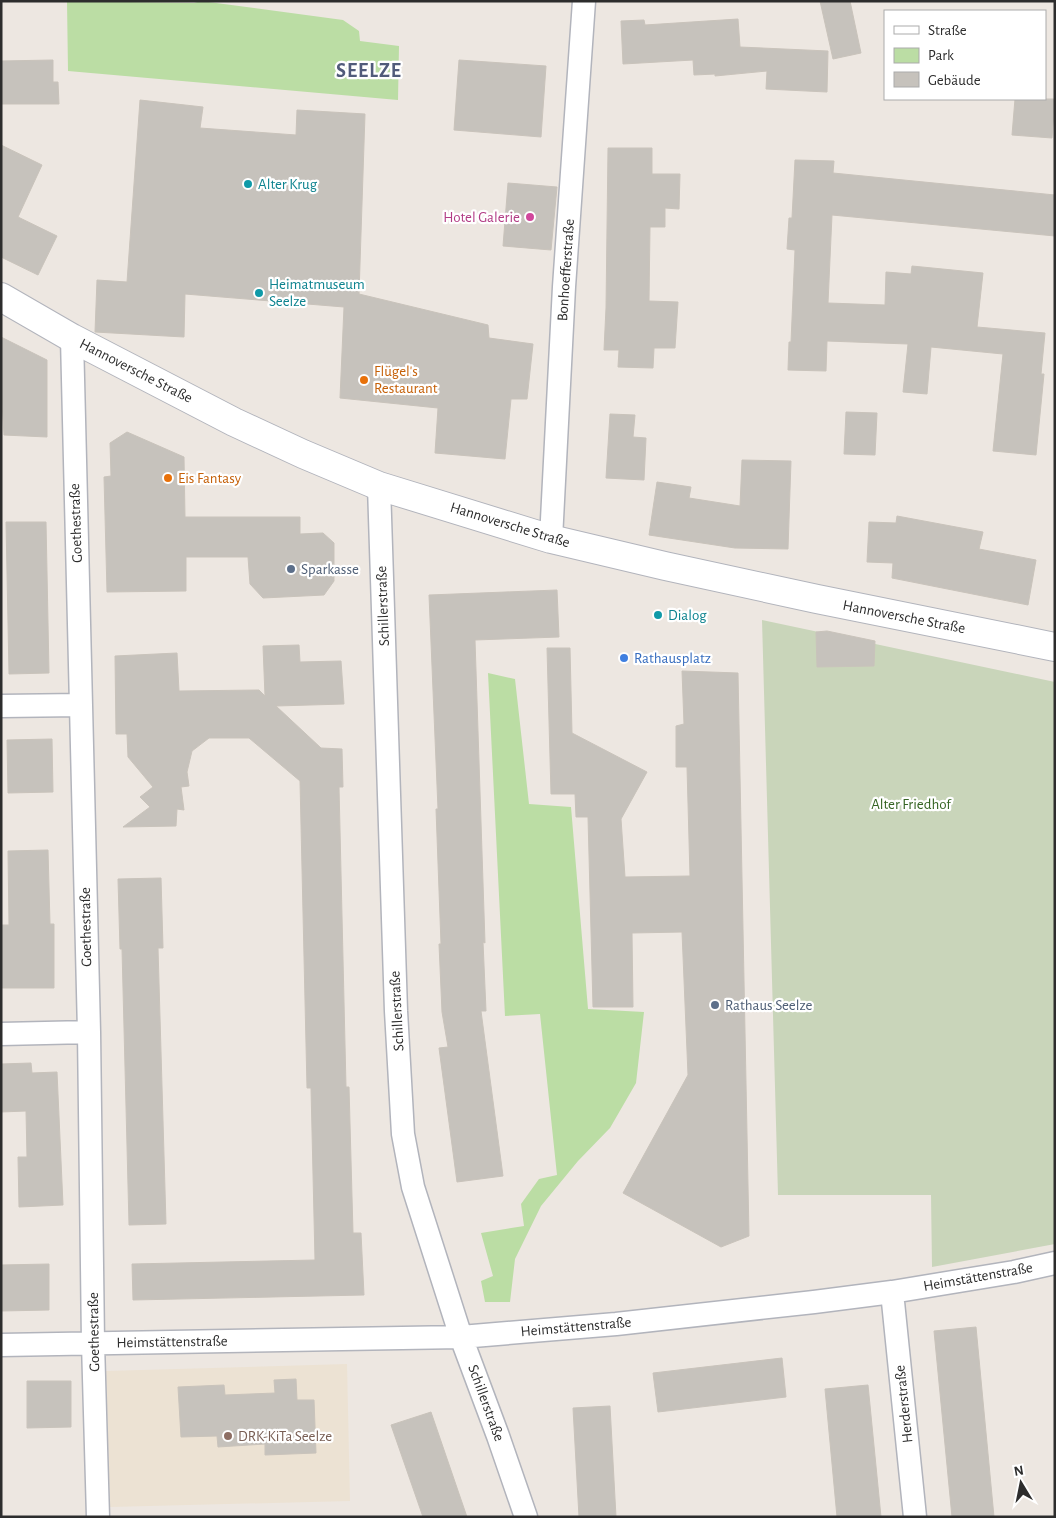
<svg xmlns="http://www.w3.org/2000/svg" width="1056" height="1518" font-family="'Alegreya Sans',sans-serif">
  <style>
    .education { fill: #ece2d3 }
    .green { fill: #bbdda4 }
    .cemetery { fill: #c9d5ba }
    .building { fill: #c6c2bc; stroke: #c9c3bb }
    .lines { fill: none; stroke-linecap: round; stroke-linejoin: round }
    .street-casing { stroke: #b2b4bc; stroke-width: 25 }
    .secondary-casing { stroke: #b2b4bc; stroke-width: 30 }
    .street { stroke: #fff; stroke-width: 22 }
    .secondary { stroke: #fff; stroke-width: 28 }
    .culture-dot { fill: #0f9aa8; stroke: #fff; stroke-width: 2 }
    .hotel-dot { fill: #d1479c; stroke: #fff; stroke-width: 2 }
    .food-dot { fill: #e8710a; stroke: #fff; stroke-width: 2 }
    .service-dot { fill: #5c6f8a; stroke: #fff; stroke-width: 2 }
    .shop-dot { fill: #3f7fe0; stroke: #fff; stroke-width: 2 }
    .education-dot { fill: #8d6e63; stroke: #fff; stroke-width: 2 }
    .labels { text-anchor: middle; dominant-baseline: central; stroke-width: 4.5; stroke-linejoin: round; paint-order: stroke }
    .culture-label { font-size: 15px; fill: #0d838f; stroke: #fff; text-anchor: start }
    .hotel-label { font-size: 15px; fill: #b23c85; stroke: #fff; text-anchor: end }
    .street-label { font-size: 15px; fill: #2d2d2d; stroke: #fff }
    .food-label { font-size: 15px; fill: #c56008; stroke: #fff; text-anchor: start }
    .service-label { font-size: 15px; fill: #4e5e75; stroke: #fff; text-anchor: start }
    .shop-label { font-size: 15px; fill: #366cbe; stroke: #fff; text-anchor: start }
    .park-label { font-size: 15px; fill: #356423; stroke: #fff }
    .education-label { font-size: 15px; fill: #785e54; stroke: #fff; text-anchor: start }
    .district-label { font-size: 20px; font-weight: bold; letter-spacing: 1px; fill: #515b7a; stroke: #fff }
  </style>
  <rect width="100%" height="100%" fill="#ede7e1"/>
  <path class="education" d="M347 1364 350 1501 110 1507 106 1371Z"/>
  <path class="green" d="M67 1 194 3 201 1 343 20 359 31 360 41 399 46 398 100 68 71Z
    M488 673 515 679 529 804 571 807 588 1009 644 1012 636 1083 610 1128 578 1161 541 1206 515 1259 510 1302H485L481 1281 493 1276 481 1233 524 1226 521 1204 539 1179 557 1175 540 1014 505 1016Z"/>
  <path class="cemetery" d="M762 620 1055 682V1244L932 1267 931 1195H778Z"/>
  <path class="building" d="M820 1H850L861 53 833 59Z
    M738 19 740 47 828 51 827 92 766 89 767 71 715 76V74L694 75 693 60 623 64 621 21 644 20 645 25Z
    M53 60V82H58L59 104H1V61Z
    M459 60 546 66 541 137 454 130Z
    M1015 99H1055L1052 138 1012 135Z
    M140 100 203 107 200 128 296 135 297 110 365 114 359 294 488 325 489 338 533 344 527 399H511L505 459 435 453 438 408 340 398 344 307 185 294 184 337 95 332 97 280 127 282Z
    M1 145 42 165 18 217 57 236 38 275 1 257Z
    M608 148H652V174H680L679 209 665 208V227H650L649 301 678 302 675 348H654L653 368 618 367 619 350H604L606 308Z
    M795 160 834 161 833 173 1055 195V236L832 215 828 303 885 305 886 272 911 274 912 266 983 273 977 327 1045 333 1041 374H1044L1036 455 993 451 1003 354 931 347 927 394 903 392 908 344 827 341 826 371 788 370 789 342H791L795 250 787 249 789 218H792Z
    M508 183 557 187 551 250 503 246Z
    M1 337 47 360V437L4 435 1 387Z
    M846 412 877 413 875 455 844 454Z
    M610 414 635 415 633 437 646 438 644 480 606 478Z
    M127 432 184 457 185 517H300V534L323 533 334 543V581L324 595 263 598 250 584 248 557H186V591L107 592 104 477 111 476 110 443Z
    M742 460 791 461 788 549 735 548 649 535 657 482 691 487 689 498 740 506Z
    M897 516 983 532 979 549 1036 560 1028 605 892 578 893 563 867 562 869 522 896 523Z
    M6 522H46L49 673 9 674Z
    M557 590 559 637 475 640 485 943 483 942 486 1011H481L503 1176 457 1182 439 1048 448 1047 442 1012 439 944H441L436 809H438L429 595Z
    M827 631 875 641 874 666 817 667 816 632Z
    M299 645 300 662 341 661 344 704 276 706 321 748 342 749 343 787H339L346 1087H349L353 1233H361L364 1295 133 1300 132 1264 315 1260 311 1088H307L300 781 249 738H209L192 751 187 772 189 786 181 787 184 810 177 809 176 826 123 827 150 807 140 797 153 787 128 757 127 734H116L115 656 177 653 179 691 259 690 265 696 263 646Z
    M547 648H570L572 733 647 772 621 819 625 877 690 876 687 767H676V726L684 724 682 671 738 673 749 1236 721 1247 623 1193 688 1075 682 932 632 933 633 1007H593L588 817H576L575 794H551Z
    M52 739 53 792 8 793 7 740Z
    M48 850 50 924H54V988H1V925H9L8 851Z
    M161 878 163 948H158L166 1224 129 1225 122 949H120L118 879Z
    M31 1063 32 1073 57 1072 63 1205 19 1207 18 1157H27L26 1111 1 1112V1064Z
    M49 1264V1310L1 1311V1265Z
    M976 1327 994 1517H952L934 1331Z
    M782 1358 786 1397 658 1412 653 1373Z
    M296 1379 297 1400H314L316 1453 265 1455V1444L218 1447 217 1436 181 1437 178 1387 224 1385 225 1395 275 1393 274 1380Z
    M27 1381H71V1427L27 1428Z
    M868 1385 881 1517H837L825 1389Z
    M610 1406 616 1517H579L573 1408Z
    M431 1412 467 1517H423L391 1425Z"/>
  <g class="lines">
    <g class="street-casing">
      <path id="street" d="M72 338 89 1032 93 1343 98 1517
        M379 486 396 1011 403 1134 413 1187 461 1337 498 1436 526 1517
        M551 539 564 287 584 1
        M1 706 81 705
        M1 1034 89 1032
        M892 1292 915 1517
        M1 1345 461 1337 616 1324 814 1302 892 1292 1014 1272 1055 1263"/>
    </g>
    <g class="secondary-casing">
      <path id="secondary" d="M1 297 72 338 234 422 303 454 379 486 551 539 665 566 817 599 1055 647"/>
    </g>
    <use href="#street" class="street"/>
    <use href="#secondary" class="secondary"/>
  </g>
  <g class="culture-dot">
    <circle cx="248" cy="184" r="5"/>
    <circle cx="259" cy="293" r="5"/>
    <circle cx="658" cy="615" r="5"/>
  </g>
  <circle class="hotel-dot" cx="530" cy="217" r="5"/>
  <g class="food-dot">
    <circle cx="364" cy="380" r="5"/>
    <circle cx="168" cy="478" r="5"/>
  </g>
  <g class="service-dot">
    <circle cx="291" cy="569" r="5"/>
    <circle cx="715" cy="1005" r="5"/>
  </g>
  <circle class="shop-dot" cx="624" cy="658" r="5"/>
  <circle class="education-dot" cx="228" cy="1436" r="5"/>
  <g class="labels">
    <g class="culture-label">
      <text x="258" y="184">Alter Krug</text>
      <text x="269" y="284">Heimatmuseum<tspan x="269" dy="17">Seelze</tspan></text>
      <text x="668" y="615">Dialog</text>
    </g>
    <g class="hotel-label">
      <text x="520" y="217">Hotel Galerie</text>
    </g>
    <g class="street-label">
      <text transform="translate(566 270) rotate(-86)">Bonhoefferstraße</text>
      <text transform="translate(136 371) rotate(27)">Hannoversche Straße</text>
      <text transform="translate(76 523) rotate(-92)">Goethestraße</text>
      <text transform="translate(510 525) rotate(17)">Hannoversche Straße</text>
      <text transform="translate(383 606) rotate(-92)">Schillerstraße</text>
      <text transform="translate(904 617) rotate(11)">Hannoversche Straße</text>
      <text transform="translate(86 927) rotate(-91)">Goethestraße</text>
      <text transform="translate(397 1011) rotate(-93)">Schillerstraße</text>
      <text transform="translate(978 1277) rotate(-10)">Heimstättenstraße</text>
      <text transform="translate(576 1327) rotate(-5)">Heimstättenstraße</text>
      <text transform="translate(94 1332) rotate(-91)">Goethestraße</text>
      <text transform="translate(172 1342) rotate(-1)">Heimstättenstraße</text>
      <text transform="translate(486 1403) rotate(70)">Schillerstraße</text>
      <text transform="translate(904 1404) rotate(-96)">Herderstraße</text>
    </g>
    <g class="food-label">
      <text x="374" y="371">Flügel's<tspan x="374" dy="17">Restaurant</tspan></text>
      <text x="178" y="478">Eis Fantasy</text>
    </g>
    <g class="service-label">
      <text x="301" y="569">Sparkasse</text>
      <text x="725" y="1005">Rathaus Seelze</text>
    </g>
    <g class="shop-label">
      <text x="634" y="658">Rathausplatz</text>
    </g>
    <g class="park-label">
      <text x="911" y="804">Alter Friedhof</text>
    </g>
    <g class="education-label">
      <text x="238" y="1436">DRK-KiTa Seelze</text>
    </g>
    <g class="district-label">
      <text x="369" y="71">SEELZE</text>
    </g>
  </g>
  <rect width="1056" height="1518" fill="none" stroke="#2d2d2d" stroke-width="5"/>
  <rect x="884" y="10" width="162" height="90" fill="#ffffff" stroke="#ababab"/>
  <rect x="894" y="26" width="25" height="8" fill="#ffffff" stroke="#ababab"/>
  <text x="928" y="35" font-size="15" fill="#2d2d2d">Straße</text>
  <rect x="894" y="48" width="25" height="15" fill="#bbdda4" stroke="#ababab"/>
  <text x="928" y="60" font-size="15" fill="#2d2d2d">Park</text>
  <rect x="894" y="72" width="25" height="15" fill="#c6c2bc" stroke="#ababab"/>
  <text x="928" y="85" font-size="15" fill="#2d2d2d">Gebäude</text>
  <g transform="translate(1021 1483) rotate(350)" stroke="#ffffff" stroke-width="4" paint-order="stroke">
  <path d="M0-4L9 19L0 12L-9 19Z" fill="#2d2d2d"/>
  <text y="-8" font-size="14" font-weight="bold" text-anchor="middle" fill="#2d2d2d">N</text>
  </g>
</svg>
